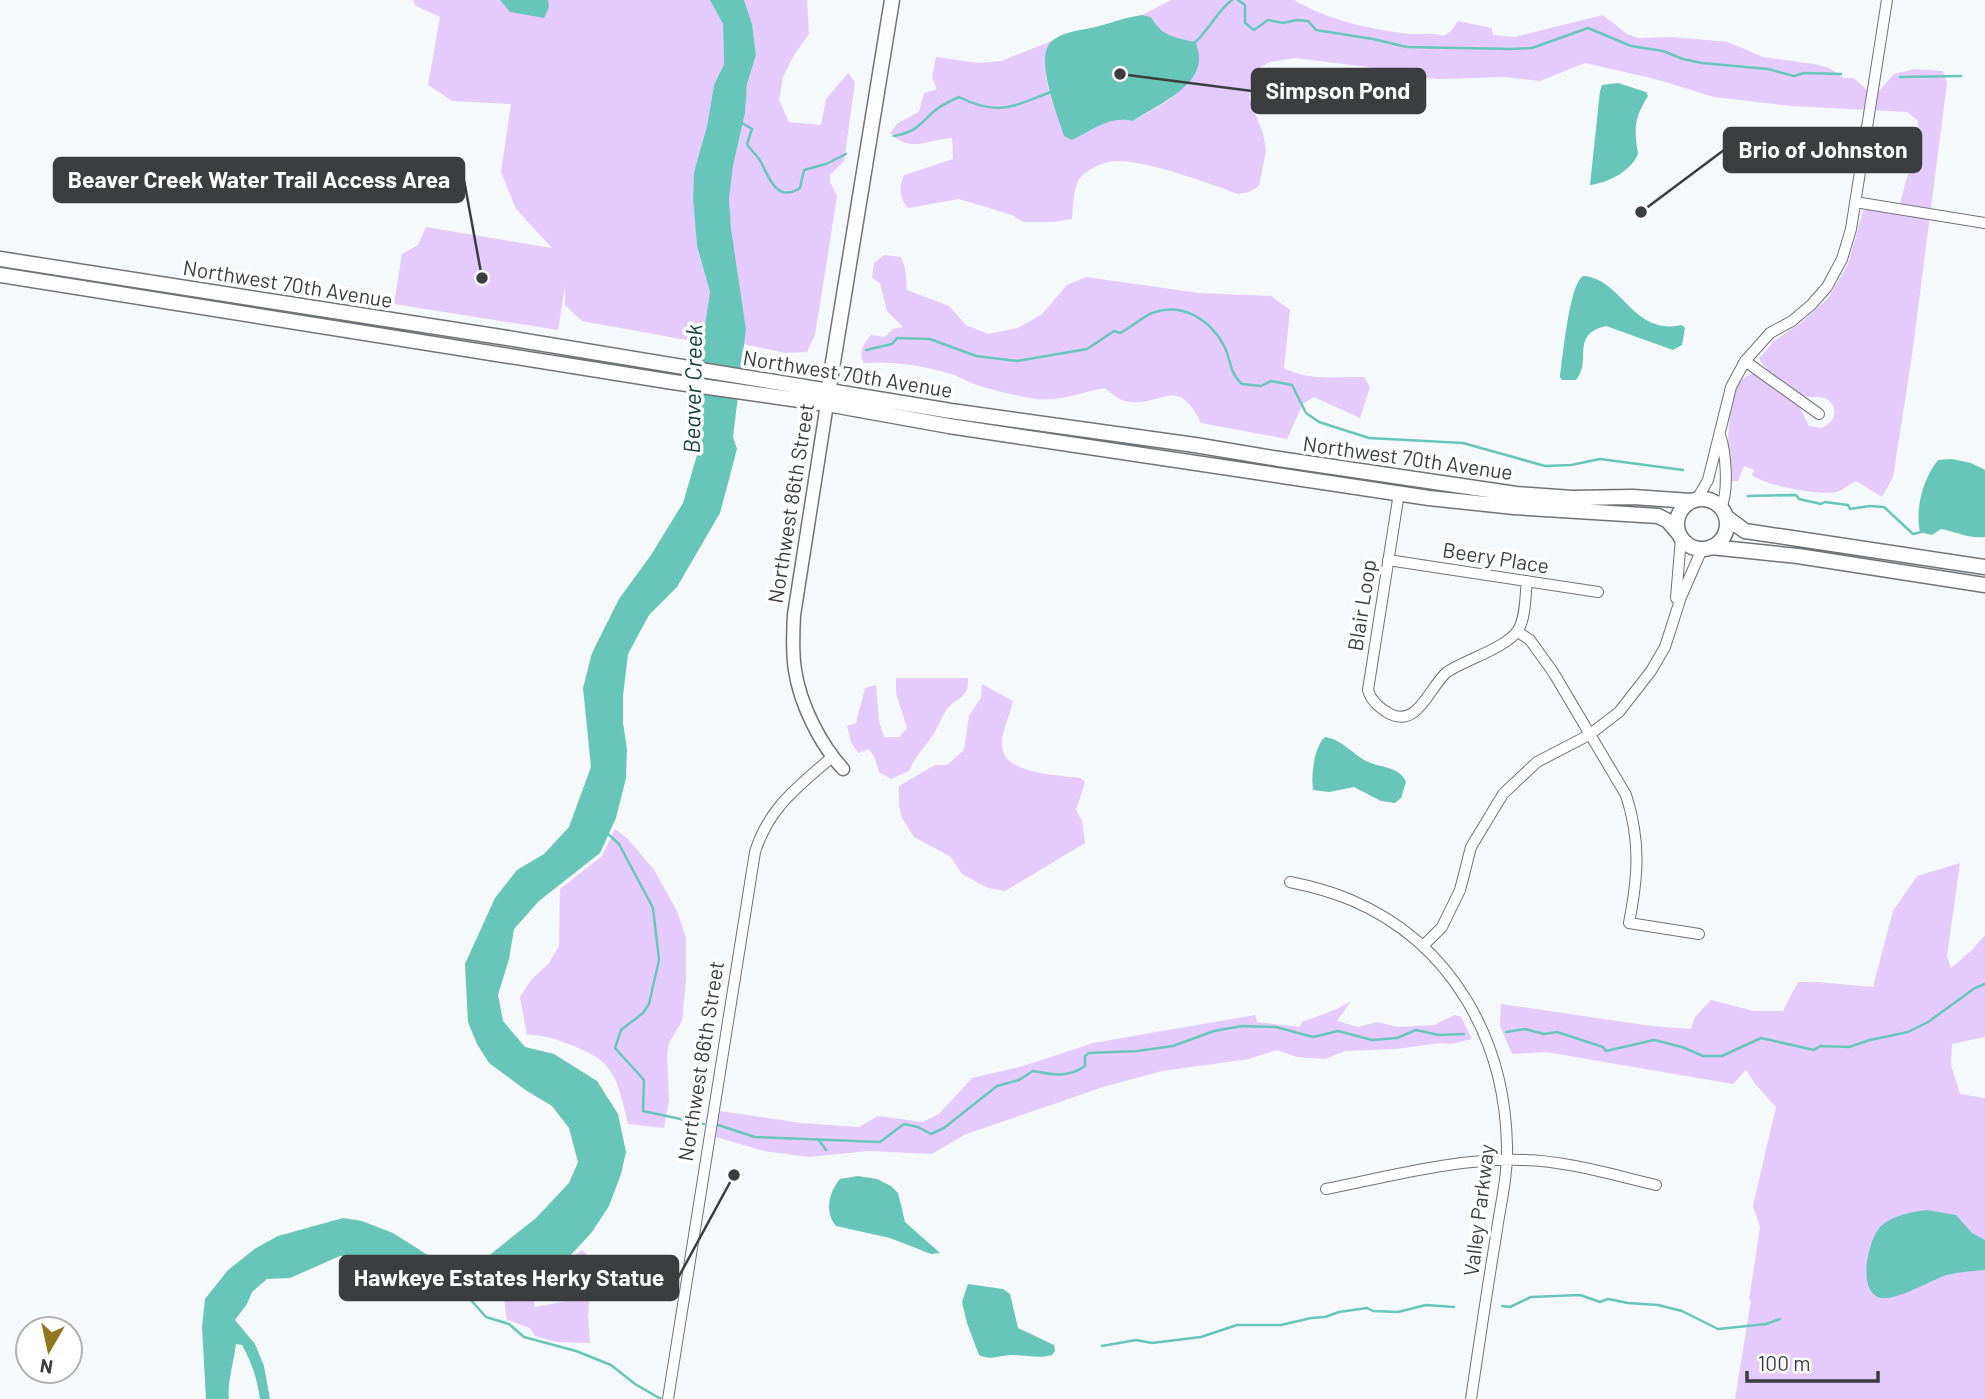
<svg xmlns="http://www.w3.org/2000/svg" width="1985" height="1399" font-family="Barlow,sans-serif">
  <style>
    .green { fill: #e5cafe }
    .water { fill: #67c6b9 }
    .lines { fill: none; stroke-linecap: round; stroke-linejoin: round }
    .stream { stroke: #67c6b9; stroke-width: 2.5 }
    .minor-casing { stroke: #707375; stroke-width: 12 }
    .tertiary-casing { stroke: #707375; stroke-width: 15 }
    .secondary-casing { stroke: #707375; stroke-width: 17 }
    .minor { stroke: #fff; stroke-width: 10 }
    .tertiary { stroke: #fff; stroke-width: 12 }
    .secondary { stroke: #fff; stroke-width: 14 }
    .labels { text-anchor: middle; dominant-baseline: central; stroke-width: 7; stroke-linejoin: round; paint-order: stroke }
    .street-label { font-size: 21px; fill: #3b3d3e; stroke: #fff }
    .water-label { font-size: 23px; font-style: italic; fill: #15413c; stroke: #fff }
    .leader { fill: none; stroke: #3b3d3e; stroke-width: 2.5 }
    .callout-dot { fill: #3b3d3e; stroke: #fff; stroke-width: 2.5 }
    .callout { fill: #3b3d3e; stroke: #3b3d3e; stroke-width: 2.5 }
    .callout-label { font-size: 23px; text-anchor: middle; font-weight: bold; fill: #fff }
  </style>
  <rect width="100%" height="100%" fill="#f6f9fb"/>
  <path class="green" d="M413 0H710L723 23 724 64 714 85 707 126 694 172 693 199 697 246 710 292 702 343 582 321 565 305V286L558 330 394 304 402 254 418 245 426 227 552 248 516 209 501 172 511 104 452 101 428 85 440 17 416 6Z
    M744 0H807L809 34 794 55 783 77 779 100 789 122 821 125 826 99 848 73 855 82 844 161 830 175V182L837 196 815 335 807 352 785 353 743 344 746 329 731 228 729 199 733 166 745 113 747 84 756 55 752 24Z
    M1171 0H1294C1328 20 1371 30 1411 34 1422 35 1432 32 1443 36L1450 32 1458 21 1492 28 1493 35 1514 37 1603 15 1627 34 1638 38 1673 37 1728 42 1763 57 1814 64 1829 68 1844 78H1854L1870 93 1879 91 1894 74 1914 69 1943 71 1947 83 1912 355 1893 477 1882 497 1856 481C1850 484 1843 490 1836 492 1821 496 1763 485 1752 475L1754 470 1744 466 1738 481H1729C1728 460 1723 372 1755 374L1799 406 1809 426 1821 428C1832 424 1840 412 1830 402 1823 394 1813 399 1804 396 1794 392 1762 368 1759 358L1775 340 1801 323 1829 297 1848 264 1863 211 1868 209 1898 213 1905 184 1919 145 1918 121 1907 112 1791 106 1714 97 1655 79 1585 63 1540 81 1505 77 1439 79 1406 76 1376 68 1295 58 1270 62 1253 71 1249 98 1263 133 1266 151 1259 186 1249 192 1238 194C1213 184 1142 159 1116 161 1105 161 1084 170 1078 181 1073 192 1073 207 1072 219L1053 222H1023L1012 215 959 199 908 208C899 198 899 188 904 175L953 159 952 138C927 139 912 154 890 133L898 123 919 112 924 93 937 89 932 78 936 57 978 63 1001 61 1052 41C1035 69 1055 107 1065 136H1080L1100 124 1119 119 1134 121C1145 113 1168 103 1175 94 1184 84 1190 56 1195 43 1176 38 1161 36 1150 17L1142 15Z
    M884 255 901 257 905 268 907 290 949 306 966 325 988 334 1018 328 1042 314 1067 285 1086 277 1199 293 1271 296 1290 310 1284 368C1311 382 1336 376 1364 377L1370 387 1360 418 1314 397 1303 404 1287 439 1201 423C1178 375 1164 405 1130 402 1120 401 1112 394 1105 388 1082 392 1060 402 1036 399 1016 396 993 390 974 384 964 380 954 374 944 372 918 365 891 361 864 363 857 353 865 342 871 335L885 337 893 329 903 327 887 311 880 283 872 278 874 263Z
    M896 678H968C969 698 958 697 948 708 942 715 939 726 934 733 925 748 917 753 909 771L891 779 879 772 875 758 869 749 858 753 851 742 847 726 856 723 865 688 876 685 879 721 884 737H899L907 728 896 693Z
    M982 684 1013 701C1010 715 1001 732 1002 746 1004 775 1058 775 1080 778L1085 782 1076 810 1082 821 1085 843 1005 891 988 888 962 874 951 857 914 837 902 818 899 805V786L935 765H947L964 750 969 716 981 698Z
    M615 829 628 839 654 870 677 911 686 938V979L682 1021 669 1043 667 1055 669 1100 664 1128 628 1124C623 1104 619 1078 604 1063 593 1051 543 1032 527 1035L520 997 531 980 549 963 559 946 560 889 602 856Z
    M1960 863 1947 956 1951 968 1972 950 1985 935V1037L1952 1044 1951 1065 1960 1094 1985 1098V1399H1735L1751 1301 1749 1300 1760 1227 1753 1206 1776 1107 1756 1085 1746 1070 1733 1084 1546 1052 1512 1054 1500 1026 1501 1004 1652 1026 1691 1029 1695 1017 1711 1000 1753 1011H1783L1798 982H1817L1873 987 1893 911 1917 876Z
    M1351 1001 1337 1021 1358 1027 1378 1022 1397 1027 1434 1025 1455 1015 1461 1017 1472 1039 1451 1044 1441 1043 1396 1049 1345 1051 1325 1059 1297 1057 1277 1050 1249 1059 1162 1071 1103 1087 964 1135 932 1154 868 1151 809 1157 764 1151 716 1137 720 1111 801 1123 859 1127 878 1116 923 1122 939 1114 972 1078 1023 1066 1093 1043 1255 1015 1257 1022 1299 1027 1302 1022 1337 1009Z
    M582 1250 592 1259 588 1317 590 1343 557 1342 535 1336 530 1328 507 1320 503 1292 532 1288 535 1307 566 1301 571 1289 573 1256Z"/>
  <path class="water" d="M500 0H548L549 7 544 18 510 12Z
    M710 0H744L752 24 756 55 747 84 745 113 733 166 729 199 731 228 746 329 733 437 737 449 720 513 677 587 649 615 628 654 623 696V723L627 749 626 778 616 818 600 853 539 901 514 929 509 959 498 995 503 1021 525 1047 554 1054 597 1081 618 1114 626 1152 621 1174 609 1206 592 1232 570 1256 551 1272 529 1280 481 1292 452 1294 422 1287 403 1279 378 1263 357 1256H340L290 1278 267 1279 252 1292 247 1304 235 1320 255 1344 264 1366 270 1399H260C257 1378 252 1363 242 1345L236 1344C234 1361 227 1383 229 1399H206L202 1327 205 1299 228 1270 256 1248 278 1236 343 1218 362 1221 393 1233 437 1261 452 1266 477 1265 536 1218 569 1183 578 1162 569 1128 552 1106 527 1091 489 1063 477 1044 468 1022 465 964 495 898 517 870 544 854 569 827 591 767 583 688 592 653 619 599 651 555 683 503 697 455 702 402V343L710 292 697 246 693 199 694 172 707 126 714 85 724 64 723 24Z
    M1142 15 1151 17C1161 36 1176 38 1195 42 1215 82 1158 104 1133 121 1110 115 1092 130 1072 140L1064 136C1058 116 1033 57 1052 41 1063 31 1085 30 1099 26 1114 22 1127 17 1142 15Z
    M1618 83 1646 92 1648 96C1634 118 1634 129 1638 154 1631 171 1608 183 1590 185L1600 91 1602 85Z
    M1583 276C1622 278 1632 336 1682 325L1685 328 1682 345 1673 350 1606 326C1569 335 1593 360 1576 380H1562L1560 377C1563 357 1569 285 1583 276Z
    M1952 459 1971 463 1985 470V537C1970 539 1957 532 1941 529L1932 535 1920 532C1915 508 1923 479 1938 460Z
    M1325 737C1343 740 1352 754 1368 762 1382 768 1399 766 1406 782L1401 798 1395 803 1381 801 1354 787 1329 792 1313 790C1311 775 1314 747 1325 737Z
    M858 1176 877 1179 891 1186 898 1193 905 1222 940 1253 931 1254 890 1238 836 1226C824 1212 829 1192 840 1179Z
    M1927 1210 1956 1215 1972 1233 1985 1240V1270C1973 1271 1959 1272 1947 1275 1931 1280 1896 1301 1881 1298 1856 1293 1868 1239 1881 1226 1893 1215 1912 1212 1927 1210Z
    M968 1284 1003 1289 1010 1294 1018 1328 1054 1345 1055 1351 1052 1355C1038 1359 1026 1355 1012 1355 1000 1355 991 1361 979 1355L967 1323 962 1302Z"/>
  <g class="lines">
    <path class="stream" d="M1238 0 1245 5V23L1254 30 1268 20 1283 23 1297 20 1308 21 1316 30 1373 39 1407 47 1511 49 1532 48 1588 28 1631 46 1663 51 1683 59 1702 63 1768 69 1794 76 1804 73 1841 74
      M1193 44C1208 32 1216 12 1232 0
      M1900 77 1961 76
      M742 123 752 129 747 144C751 151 757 155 761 162 769 178 777 203 800 188L804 170 826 164 846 154
      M894 136C915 132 919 126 933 112 940 106 950 101 959 97 999 117 1013 106 1051 92
      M741 349 745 353 760 356
      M866 350 892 344 897 338 930 339 976 356 1017 361 1087 349 1114 331 1120 333C1128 329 1146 315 1152 313 1182 302 1210 319 1224 346 1232 361 1228 371 1242 384L1261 386 1271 381 1292 385 1306 413 1319 422 1369 438 1463 443 1545 466 1571 465 1600 459 1683 470
      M1748 496 1796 495 1799 499 1821 504 1825 502 1848 505 1850 509 1869 506 1884 507 1913 534 1921 532
      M607 833 619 844 653 908 659 960 649 1004 643 1013 621 1030 615 1048 644 1080 643 1111 704 1124
      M1506 1032 1525 1029 1544 1034 1557 1032 1603 1047 1606 1051 1654 1040 1682 1047 1703 1056H1722L1761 1038 1814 1050 1820 1046 1849 1047 1870 1040 1908 1032 1928 1022 1975 988 1985 984
      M718 1125 755 1137 880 1142 904 1124 918 1127 931 1134 944 1128 997 1086 1019 1080 1033 1071C1053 1075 1068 1078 1085 1066V1056L1089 1053 1137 1051 1173 1046 1214 1031 1242 1026 1276 1027 1313 1037 1338 1031 1372 1040 1397 1038 1416 1030 1439 1035 1464 1034
      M818 1139 826 1150
      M470 1292V1299L486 1317 509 1324 524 1337 576 1351 611 1365 635 1384 661 1399
      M1502 1306 1510 1307 1531 1297 1580 1295 1600 1302 1608 1299 1628 1303 1658 1305 1682 1311 1718 1329 1766 1324 1780 1319
      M1102 1346 1136 1340 1152 1343 1201 1337 1237 1325H1281L1311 1318 1325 1317 1339 1312 1367 1308 1373 1311 1398 1312 1426 1305 1454 1307"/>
    <g class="minor-casing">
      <path id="minor" d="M1855 202 1985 223
        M1745 361 1819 414
        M1720 435C1726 452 1729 492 1721 507
        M1399 493 1368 690C1371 701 1379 708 1390 714 1418 728 1430 686 1447 672 1465 660 1508 647 1518 630 1526 618 1525 595 1527 581
        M1697 499 1708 480 1731 387 1745 361 1770 333 1792 321 1811 305 1827 287 1842 259 1851 229 1887 0
        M1388 560 1598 592
        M1676 598 1681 538
        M1518 632 1530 640 1553 672 1626 795C1641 841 1638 877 1629 923L1699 934
        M1290 882C1310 886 1332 892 1351 900 1452 943 1505 1040 1507 1146 1508 1176 1500 1206 1496 1236 1487 1290 1479 1345 1471 1399
        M1423 946 1442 927 1460 890 1471 847 1503 794 1537 762 1589 735 1619 712 1651 671 1665 647 1681 597 1702 549
        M1326 1189C1391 1176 1457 1158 1523 1160 1568 1161 1613 1175 1656 1185
        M668 1399 755 852C769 807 798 787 832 757"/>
    </g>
    <g class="tertiary-casing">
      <path id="tertiary" d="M827 404 794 615C793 633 792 652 795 670 800 704 820 744 843 769"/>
    </g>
    <g class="secondary-casing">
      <path id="secondary" d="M0 259 501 337 951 411 1195 445 1279 459 1516 494 1572 498 1633 497 1691 501
        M0 275 673 382 827 404 949 426 1429 498 1514 507 1658 516 1668 521 1679 534
        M827 399 892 0
        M1677 524a25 25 0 1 1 50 0a25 25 0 1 1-50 0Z
        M1726 517 1745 531 1985 567
        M1711 547 1798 556 1985 585"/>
    </g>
    <use href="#minor" class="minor"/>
    <use href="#tertiary" class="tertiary"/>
    <use href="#secondary" class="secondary"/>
  </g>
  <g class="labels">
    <g class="street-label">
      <text transform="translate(288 283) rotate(9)">Northwest 70th Avenue</text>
      <text transform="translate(848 373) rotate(9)">Northwest 70th Avenue</text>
      <text transform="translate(1408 457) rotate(8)">Northwest 70th Avenue</text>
      <text transform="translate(790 503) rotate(-81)">Northwest 86th Street</text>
      <text transform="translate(1496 557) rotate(9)">Beery Place</text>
      <text transform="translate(1361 605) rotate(-81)">Blair Loop</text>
      <text transform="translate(700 1061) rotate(-81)">Northwest 86th Street</text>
      <text transform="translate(1478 1210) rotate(-83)">Valley Parkway</text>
    </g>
    <g class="water-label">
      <text transform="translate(692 389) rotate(-89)">Beaver Creek</text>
    </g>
  </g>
  <path class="leader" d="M1120 74L1252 91M1641 212L1724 150M482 278L464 180M734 1175L678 1278"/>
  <g class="callout-dot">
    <circle cx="1120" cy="74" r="7"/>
    <circle cx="1641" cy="212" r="7"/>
    <circle cx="482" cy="278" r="7"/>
    <circle cx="734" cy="1175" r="7"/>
  </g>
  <g class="callout">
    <rect x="1252" y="69" width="173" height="44" rx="7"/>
    <rect x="1724" y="128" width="197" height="44" rx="7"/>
    <rect x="54" y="158" width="410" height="44" rx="7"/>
    <rect x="340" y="1256" width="338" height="44" rx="7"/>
  </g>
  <g class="callout-label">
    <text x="1338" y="99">Simpson Pond</text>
    <text x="1823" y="158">Brio of Johnston</text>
    <text x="259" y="188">Beaver Creek Water Trail Access Area</text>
    <text x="509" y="1286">Hawkeye Estates Herky Statue</text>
  </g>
  <g transform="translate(49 1350) rotate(189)"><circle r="33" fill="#ffffff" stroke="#b1b1b2" stroke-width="2"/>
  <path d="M0-5L12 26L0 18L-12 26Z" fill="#93771e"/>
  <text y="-10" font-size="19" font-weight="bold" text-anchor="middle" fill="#3b3d3e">N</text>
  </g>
  <path d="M1747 1371v10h131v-10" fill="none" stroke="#3b3d3e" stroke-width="3.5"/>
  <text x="1758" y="1371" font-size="21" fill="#3b3d3e" stroke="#ffffff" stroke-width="5" paint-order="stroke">100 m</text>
</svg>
